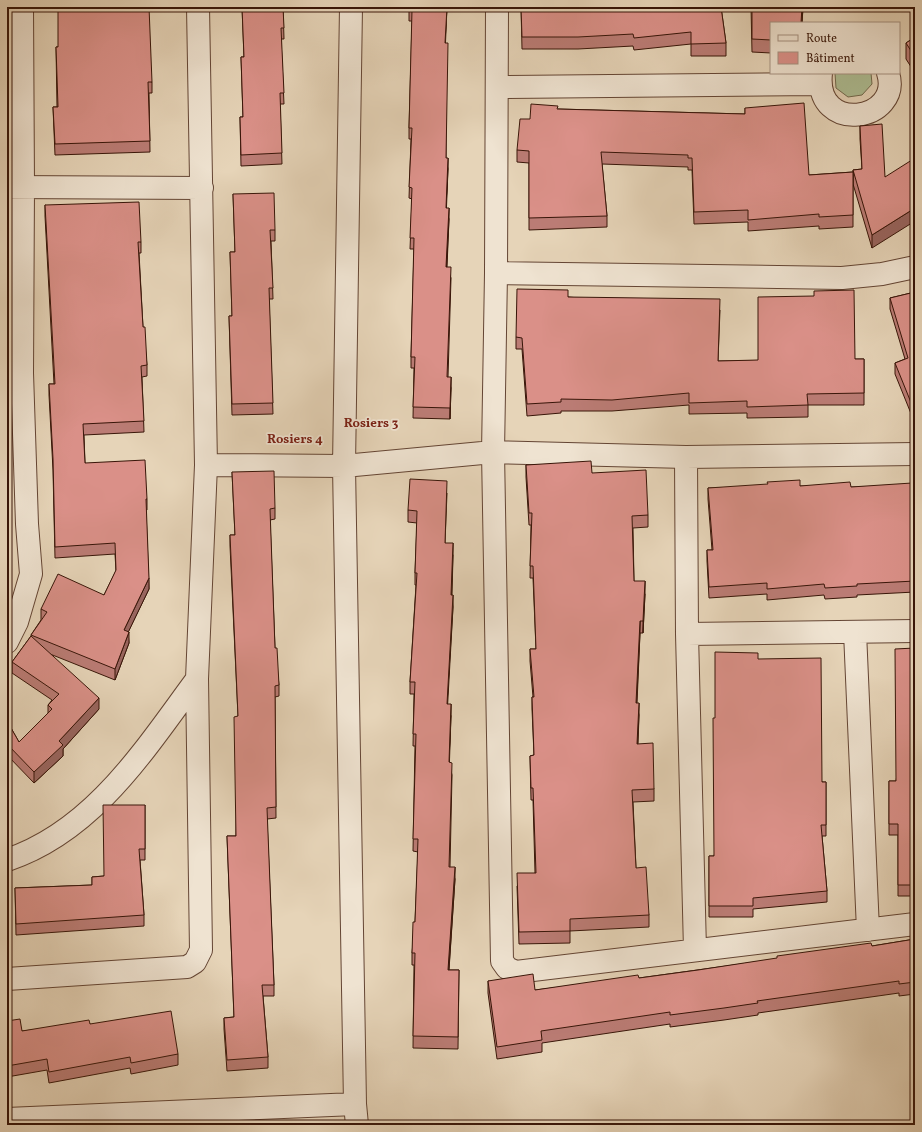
<svg xmlns="http://www.w3.org/2000/svg" width="922" height="1132" font-family="Vollkorn,serif">
  <style>
    .green { fill: #aebe94; stroke: #736a4e }
    .lines { fill: none; stroke-linecap: round; stroke-linejoin: round }
    .minor-casing { stroke: #644534; stroke-width: 24 }
    .minor { stroke: #efe3d1; stroke-width: 22 }
    .wall { fill: #bb7c75; stroke: #381508 }
    .shaded-wall { fill: #99655f; stroke: #381508 }
    .building { fill: #da9088; stroke: #381508 }
    .labels { text-anchor: middle; dominant-baseline: central; stroke-width: 3.5; stroke-linejoin: round; paint-order: stroke }
    .neighbourhood-label { font-size: 13px; font-weight: bold; fill: #7a1f14; stroke: #efe3d1 }
  </style>
  <rect width="100%" height="100%" fill="#e6d4b8"/>
  <filter id="stains"><feTurbulence type="fractalNoise" baseFrequency=".005" numOctaves="4"/><feColorMatrix values="0 0 0 0 .2 0 0 0 0 .09 0 0 0 0 .02 0 0 0 .5 -.17"/></filter>
  <radialGradient id="worn" r=".72"><stop offset=".6" stop-color="#630" stop-opacity="0"/><stop offset="1" stop-color="#630" stop-opacity=".3"/></radialGradient>
  <path class="green" d="M835 73H871L872 84 862 95 848 97 836 88Z"/>
  <g class="lines">
    <g class="minor-casing">
      <path id="minor" d="M351 7 344 466 355 1104 357 1125
        M497 7 496 273 493 452 502 961 507 968 516 972 915 924
        M821 73C814 136 903 121 888 73
        M497 87 819 84
        M7 187 202 188
        M496 273 842 278 882 274 915 267
        M686 457 687 634 695 950
        M206 465 344 466 493 452 686 457 915 454
        M855 632 868 930
        M687 634 915 631
        M7 642 17 622 31 574 27 524 22 373 23 187 22 7
        M7 860C94 831 145 749 197 679
        M7 979 187 967 195 962 201 950 197 679 206 465 198 7
        M7 1119 355 1104"/>
    </g>
    <use href="#minor" class="minor"/>
  </g>
  <path class="wall" d="M242 7H283L284 39H281L284 104H280L282 164 241 166 240 117H243L241 57H244Z
    M409 7 446 43V158L448 169 446 208 449 219 447 267 451 278 448 377 451 388 450 419 413 418 414 368H411V357L414 249H410L412 199 409 198 411 139H409V128L412 21H409Z
    M521 7H721L726 43V56H691V44L634 50 633 46 578 49H522Z
    M751 7H803L802 23H771V53L752 52Z
    M915 37V73L906 59V43Z
    M56 47H58L152 82V93H149L150 152 55 155 53 107H57Z
    M745 108 809 175 853 172V227L819 229V226L748 231V222L694 224 692 170H688V167L602 164 607 216V227L529 230V163L517 162V150L558 109 745 114Z
    M860 126 885 177 872 248 853 184V170L862 169 860 139Z
    M233 194 275 230V241H271L273 299H269L273 414 232 415 229 316H232L230 252H235Z
    M45 205 141 242V253H139L143 327 147 365V376L142 377 144 432 84 435 85 463 147 499V510H146L149 589 128 632 129 643 115 680 50 654 99 709 63 749V756L34 783 7 755V721L19 742 48 714V705L52 700 12 673V662L31 636V635L41 620V609L104 595 116 571 115 554 55 558 53 470 49 395V384H54L45 216Z
    M915 292V415L912 416 895 374V363L905 359 890 309V298Z
    M568 297 720 310 718 361 864 359V405H808V417L747 418V413L689 414V405L612 411H561V413L527 416 522 349H516V337Z
    M526 465 592 473 648 515V527L633 528 634 581 645 594 643 633H640L637 703 639 715 638 744 654 789V801L633 802 636 868 649 915V927L570 931V943L519 944 517 886 535 873 533 800H531L530 756 534 755 532 709V697H533L530 661V649H536L533 578H530L531 525H529L526 477Z
    M232 472 275 508V519L270 520 275 648 279 685V696L275 697 276 818 267 819 274 985V996H263L268 1057V1068L227 1071 224 1029V1018L234 1017 227 836H236L238 716 230 546V535H235Z
    M800 486 851 487 915 486V592L857 595V597L825 599 824 595 767 600V594L709 598 707 561V550H712L708 499V488Z
    M447 493 445 543 453 555 452 595 453 607 447 704 451 716 449 762 452 775 450 867 455 879 449 970H459L458 1049 413 1048 414 965H412V953L415 922 418 852 413 851 415 746H413L414 694H410V682L416 585H415V573L417 523 408 522V510Z
    M915 648V896H898V835H889V781H896Z
    M758 659 822 782H826V836H822L827 891V902L753 909V917H709V856H714Z
    M145 805V860H140L144 915V926L16 935 15 888 92 885V877L104 876Z
    M915 939V994L899 996V993L758 1013V1015L724 1020 670 1027V1024L542 1043V1052L497 1059 488 993V981L535 990 639 978 872 946Z
    M7 1021 22 1031 90 1024 178 1054V1065L131 1074 130 1068 49 1083 47 1070 7 1077Z"/>
  <path class="shaded-wall" d="M447 7 445 54V43Z
    M802 7H803L802 23H801Z
    M448 158V169L446 219V208Z
    M449 208V219L446 278V267Z
    M915 208V221L872 248V235Z
    M451 377V388L450 419V408Z
    M915 404V415L912 416V405Z
    M453 543V555L451 607V595Z
    M149 578V589L124 641V630Z
    M645 581V594L643 633V621Z
    M453 595V607L447 716V704Z
    M640 621V633L636 715V703Z
    M129 632V643L115 680V669Z
    M99 698V709L63 749V756L34 783V772L59 741Z
    M639 703V715L637 756V744Z
    M451 704V716L449 775V762Z
    M455 867V879L448 982V970Z"/>
  <path class="building" d="M58 7H149L152 82H148L150 141 55 144 53 107H58L56 47H58Z
    M242 7H283L284 28H281L284 93H280L282 153 241 155 240 117H243L241 57H244Z
    M409 7H447L445 43H448L446 158H448L446 208H449L446 267H451L447 377H451L450 408 413 407 415 357H411L414 238H410L412 188 409 187 412 128H409L412 10H409Z
    M521 7H721L726 43 691 44V32L634 38 633 34 578 37H522Z
    M752 7H802L801 23H771V40L752 39Z
    M915 37V57L906 43Z
    M804 103 809 175 853 172V215L819 217V214L748 220V210L694 212 692 158H688V155L601 152 607 216 529 218V151L517 150 520 119H530L531 104 558 106 557 109 745 114V108Z
    M882 124 885 177 915 158V208L872 235 853 170 862 169 860 126Z
    M274 193 275 230H270L273 288H269L273 403 232 404 229 316H232L230 252H235L233 194Z
    M139 202 141 242H138L143 327H145L147 365 141 366 144 421 83 424 85 463 145 460 147 499H146L149 578 124 630 129 632 115 669 31 635 47 612 41 609 58 574 104 595 116 570 115 543 55 547 53 459 49 384H55L45 205Z
    M517 289 568 290V297L720 299 718 361 758 360V297L814 296V291L854 290 855 359H864V393L807 394 808 405 747 407V401L689 403V393L612 400 561 399V402L527 404 522 338 516 337Z
    M915 292V404L912 405 895 363 908 358 890 298Z
    M591 461 592 473 646 470 648 515 632 516 634 581H645L643 621H640L636 703H639L637 744 653 743 654 789 632 790 636 868 646 867 649 915 570 919V931L519 932 517 873H536L533 788H531L530 756 534 755 532 697H534L530 649H536L533 566H530L532 513H529L526 465Z
    M274 471 275 508 270 509 275 648H277L279 685 275 686 276 807 267 808 274 985H262L268 1057 227 1060 224 1018 234 1017 227 836H236L234 717 238 716 230 535H235L232 472Z
    M410 479 447 481 445 543H453L451 595H453L447 704H451L449 762 452 763 449 867H455L448 970H459L458 1037 413 1036 415 953H412L413 922H415L418 839H413L416 734H413L415 682H410L417 573H415L417 511 408 510Z
    M800 480V486L850 482 851 487 912 483 913 486H915V581L857 584V586L825 588 824 584 767 589V583L709 587 707 550H713L708 488 768 484 767 482Z
    M31 636 99 698 59 741 63 745 34 772 7 744V721L19 742 52 709 48 705 59 694 12 662Z
    M915 648V885H898V824H889V781H896L895 649Z
    M715 652 758 653V659L821 658 822 782H826V825H821L827 891 753 898V906H709V856H714L713 718H715Z
    M103 805H145V849H139L144 915 16 924 15 888 92 885V877L104 876Z
    M915 939V982L899 984V981L757 1001 758 1003 724 1008 670 1015V1012L541 1031 542 1040 497 1047 488 981 533 974 535 990 638 975 639 978 698 970 777 958V956L871 943 872 946Z
    M171 1011 178 1054 131 1063 130 1057 49 1072 47 1059 7 1066V1021L20 1019 22 1031 89 1020 90 1024Z"/>
  <g class="labels">
    <g class="neighbourhood-label">
      <text x="371" y="424">Rosiers 3</text>
      <text x="295" y="440">Rosiers 4</text>
    </g>
  </g>
  <rect width="922" height="1132" fill="none" stroke="#e6d4b8" stroke-width="24"/>
  <rect x="8" y="8" width="906" height="1116" fill="none" stroke="#381508" stroke-width="2"/>
  <rect x="12" y="12" width="898" height="1108" fill="none" stroke="#381508"/>
  <rect x="770" y="22" width="130" height="52" fill="#efe3d1" stroke="#a69181"/>
  <rect x="778" y="35" width="20" height="6" fill="#efe3d1" stroke="#a69181"/>
  <text x="806" y="42" font-size="12" fill="#381508">Route</text>
  <rect x="778" y="52" width="20" height="12" fill="#da9088" stroke="#a69181"/>
  <text x="806" y="62" font-size="12" fill="#381508">Bâtiment</text>
  <rect width="100%" height="100%" filter="url(#stains)"/>
  <rect width="100%" height="100%" fill="url(#worn)"/>
</svg>
